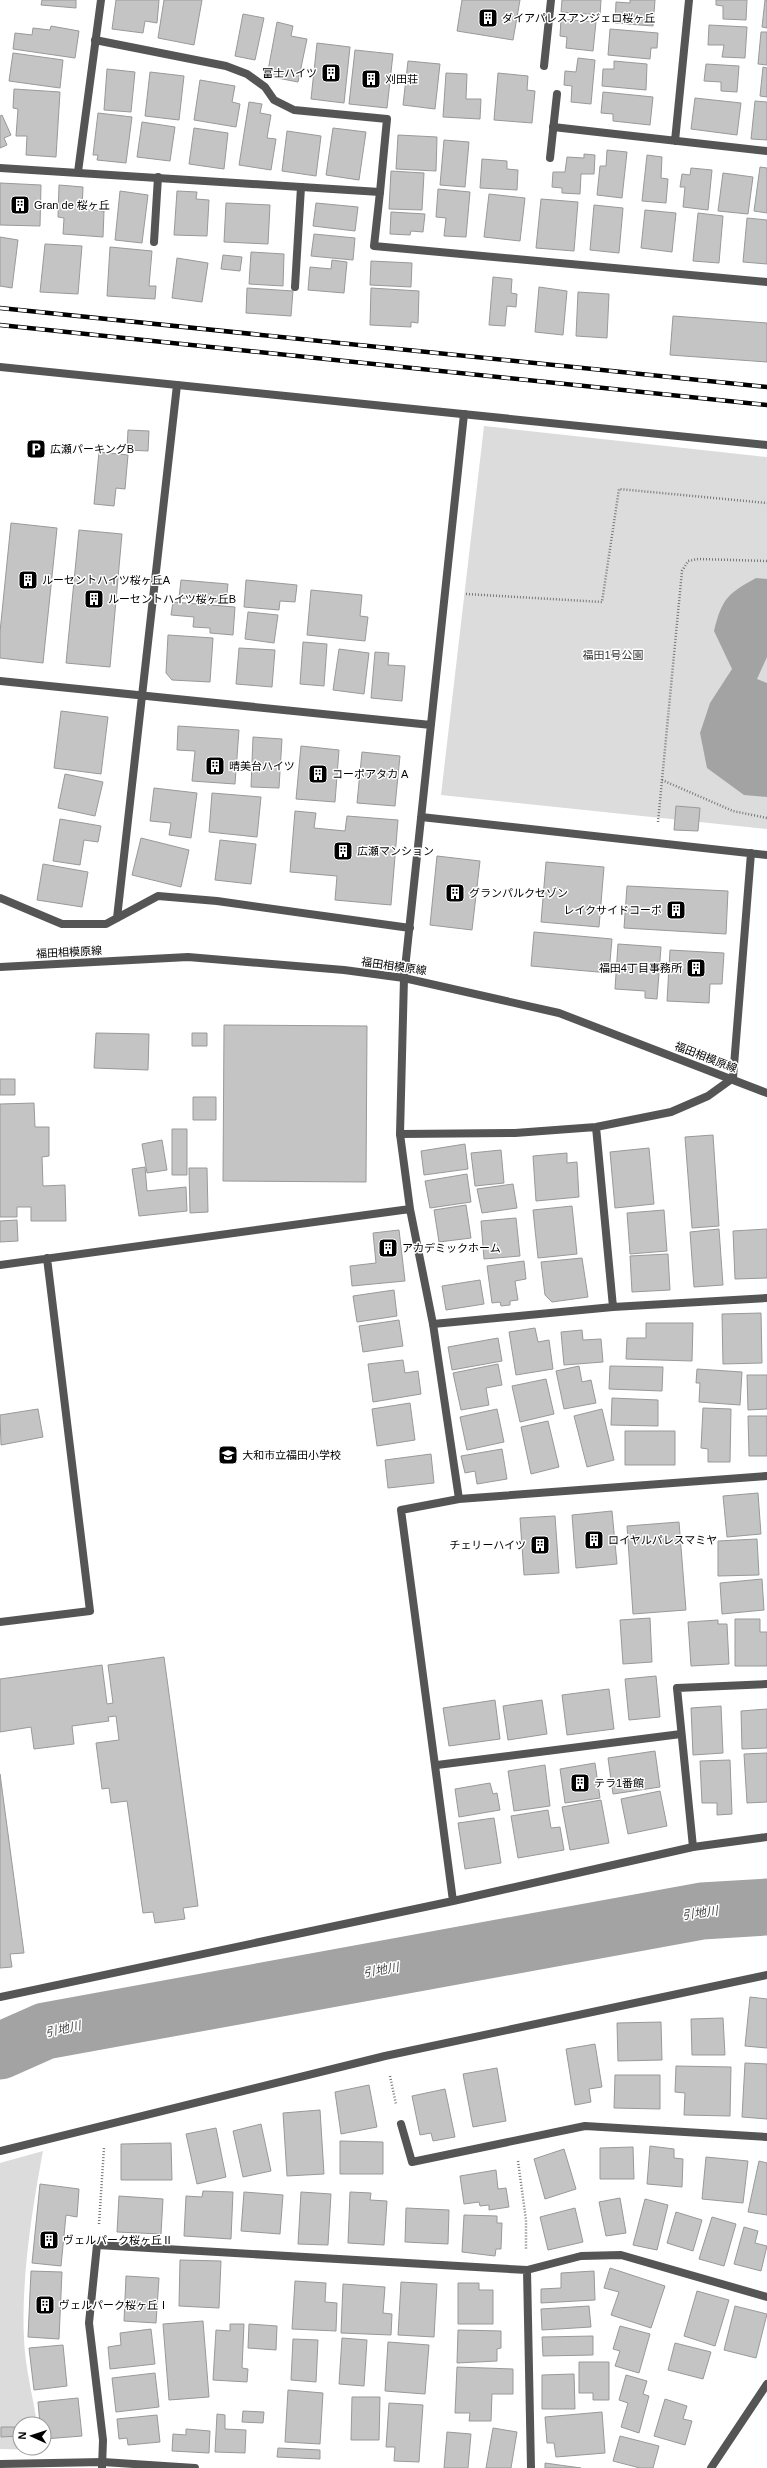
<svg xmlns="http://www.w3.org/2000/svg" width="767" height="2468" font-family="Helvetica,'Noto Sans JP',sans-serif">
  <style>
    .green { fill: #dcdcdc }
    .water { fill: #a3a3a3 }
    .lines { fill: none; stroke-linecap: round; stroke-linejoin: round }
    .river { stroke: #a3a3a3; stroke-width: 57 }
    .building { fill: #c4c4c4; stroke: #999 }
    .path { stroke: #777; stroke-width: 2.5; stroke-dasharray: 1 2; stroke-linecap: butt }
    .service { stroke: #555; stroke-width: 8 }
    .minor { stroke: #555; stroke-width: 8 }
    .tertiary { stroke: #555; stroke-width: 8 }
    .rail-casing { stroke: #000; stroke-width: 4.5 }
    .rail { stroke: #fff; stroke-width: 3; stroke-dasharray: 9; stroke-linecap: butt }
    .labels { text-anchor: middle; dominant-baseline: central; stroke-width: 3; stroke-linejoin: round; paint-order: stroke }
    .poi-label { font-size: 11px; fill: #000; stroke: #fff; text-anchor: start }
    .park-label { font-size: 11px; fill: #333; stroke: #fff }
    .street-label { font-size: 11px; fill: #000; stroke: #fff }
    .water-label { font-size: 12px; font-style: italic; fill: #444; stroke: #fff }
  </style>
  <rect width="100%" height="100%" fill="#fff"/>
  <path class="green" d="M484 426 767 457V829L441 795Z
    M43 2151C32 2209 21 2280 24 2339 25 2367 33 2396 37 2424H20V2448L41 2450 0 2449V2163Z"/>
  <path class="water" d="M756 578 767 579V657L757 679 767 683V797L744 795 707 768 700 733 710 703 732 669 714 631C722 599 727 594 756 578Z"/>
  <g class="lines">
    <path class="river" d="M0 2051 45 2031 702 1911 767 1907"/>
  </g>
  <path class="building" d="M42 0H76V8L41 5Z
    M116 0H159L157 23 145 21 143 33 112 29Z
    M164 0H202L194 45 158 38Z
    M462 0H520L513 40 457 31Z
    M562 0H601L600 15 561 12Z
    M630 0H655L653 26 615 23 616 2 630 3Z
    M716 0H747L746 20 723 19V6L716 5Z
    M765 0H767V28L762 27Z
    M243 14 264 18 255 60 235 56Z
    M561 19 596 22 593 51 566 48 567 37 560 36Z
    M277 22 293 26 291 36 307 39 298 82 267 76Z
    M709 25 747 27 745 58 722 57 724 45H708Z
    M51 26 79 31 75 58 13 49 15 33 32 35 33 28 50 30Z
    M610 29 658 33 657 48H651L650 59 608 55Z
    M761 32H767V65L758 64Z
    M317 43 350 47 344 103 311 99Z
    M355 50 393 54 387 108 349 104Z
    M13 53 63 60 60 88 9 81Z
    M578 58 595 60 591 104 571 102 572 86 564 85 565 71 576 72Z
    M408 61 440 64 435 109 403 105Z
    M614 61 647 64 646 90 602 86 603 69H614Z
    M706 64 739 66 737 92 721 91V82L704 81Z
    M763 67 767 68V97L760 96Z
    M107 69 135 72 131 112 104 110Z
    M150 72 184 76 179 120 145 116Z
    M446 73 467 74 466 99H481L480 119 443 117Z
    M498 73 528 76 527 90 535 91 532 123 494 120Z
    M200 80 235 86 232 102 240 104 236 127 194 120Z
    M14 89 60 92 56 157 26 155 27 136H16L18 109 13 108Z
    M603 92 653 97 650 125 613 121V114L601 113Z
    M695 98 741 103 737 135 691 129Z
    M755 101 767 102V140L751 139Z
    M249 102 262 104 260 113 271 115 267 138 276 139 271 170 239 165Z
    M98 113 132 117 126 163 97 160 98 155H93Z
    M2 115 11 135 4 138 7 145 0 148V116Z
    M142 122 175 127 170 161 137 157Z
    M194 128 228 133 224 169 189 164Z
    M333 128 366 132 359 180 326 175Z
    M287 131 321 136 316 176 282 171Z
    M398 135 437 137 436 171 396 169Z
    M444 140 469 142 465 187 440 185Z
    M607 150 627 152 622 198 597 195 600 166H606Z
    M584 154 595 155 594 174H581L580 194 562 193V188L552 187 553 172H565L567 157 584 158Z
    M647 155 662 157 661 178 668 179 666 203 642 201Z
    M482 159 507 161V169L518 170 517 190 480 188Z
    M760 167 767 168V213L754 211Z
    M691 168 712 170 708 210 683 207 685 187H680L682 174 690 175Z
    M391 171 424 173 422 210 389 209Z
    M723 173 753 177 748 214 718 211Z
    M0 183 41 185 40 226 0 225Z
    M59 185 83 187 82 209 104 211 103 237 63 234 64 218 58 217Z
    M438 189 470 192 466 237 444 236 446 218 436 217Z
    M120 191 148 195 142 243 115 240Z
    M177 191 197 192 196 199 209 200 207 236 174 235Z
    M489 194 525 198 520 241 484 237Z
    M541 199 578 202 574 251 536 248Z
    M226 203 270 205 268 244 224 242Z
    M316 203 358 207 355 231 313 226Z
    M594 205 623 208 619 253 590 250Z
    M645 210 676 213 672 252 641 248Z
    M391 212 425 214 423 232 411 231 410 235 390 234Z
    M698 213 723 216 719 263 693 261Z
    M747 218 767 220V264L743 262Z
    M314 234 355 238 353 260 311 256Z
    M0 237 18 240 12 288 0 286Z
    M45 244 82 246 78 294 40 292Z
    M110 247 152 251 149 286H156L155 299 107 296Z
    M251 252 284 254 283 286 249 284Z
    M223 255 242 257 240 271 221 269Z
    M177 258 208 263 202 302 172 298Z
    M332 260 347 262 344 293 308 290 310 267 331 269Z
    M371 261 412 263 411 287 370 285Z
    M493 277 512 279 511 293 517 294 516 307 507 306 505 326 489 325Z
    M539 287 567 291 563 335 535 332Z
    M247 288 293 291 291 316 246 313Z
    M371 288 419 291 418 323 411 322V327L370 325Z
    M578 292 609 294 607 338 576 336Z
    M673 316 767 323V362L670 355Z
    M128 430 149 431 148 451 127 450Z
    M99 452 128 455 125 489 116 488 114 506 94 504Z
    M11 523 57 528 43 663 0 658V632Z
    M79 530 122 534 110 667 66 663Z
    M181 580 228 584 226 603 179 598Z
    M246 580 297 585 295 602 280 601 279 610 244 607Z
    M311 590 362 595 360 616 368 617 365 641 307 635Z
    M173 602 235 607 233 635 210 633V628L193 627 194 617 171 615Z
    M248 612 278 615 274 643 245 639Z
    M168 635 213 638 210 682 172 680 166 673Z
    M303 642 327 644 324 686 300 684Z
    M239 648 275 650 272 687 236 684Z
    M339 649 369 653 364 694 333 690Z
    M375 652 389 653 388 665 405 666 402 701 371 698Z
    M61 711 108 717 101 774 54 768Z
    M178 726 239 730 235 784 192 781 195 751 177 750Z
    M253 737 282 739 279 788 251 787Z
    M301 746 339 750 335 802 296 799Z
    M362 752 400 756 395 806 357 803Z
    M65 774 103 782 95 816 58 808Z
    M154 788 197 793 191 838 169 835 171 823 150 821Z
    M212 793 261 797 257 837 209 832Z
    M676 806 700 808 698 831 674 830Z
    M295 811 316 813 314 828 345 831 347 816 398 820 391 905 335 900 337 876 290 872Z
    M60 819 101 826 98 842 84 840 80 865 53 861Z
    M141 838 189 850 181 887 132 875Z
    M220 840 256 844 251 884 215 880Z
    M437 856 480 861 472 930 430 925Z
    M546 862 604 867 599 927 541 922Z
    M43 864 88 872 82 907 37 900Z
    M627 886 728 891 726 934 624 928Z
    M534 932 612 939 609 973 531 966Z
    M618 944 661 947 657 999 645 998V991L615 989Z
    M670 950 724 953 722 984H710L709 1003 667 1001Z
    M224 1025 367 1026 366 1182 223 1181Z
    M96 1033 149 1034 148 1070 94 1068Z
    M192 1033H207V1046H192Z
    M0 1079H15V1095H0Z
    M193 1097H216V1120H193Z
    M34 1103 35 1127H49V1156L42 1157 43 1186 65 1185 66 1221H31V1207H17V1217H0V1104Z
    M172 1129H187V1175H172Z
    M713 1135 719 1226 692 1228 685 1137Z
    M162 1140 167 1170 147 1173 142 1144Z
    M465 1144 468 1169 424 1175 421 1151Z
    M649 1148 654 1204 615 1208 610 1152Z
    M501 1150 504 1183 475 1186 471 1153Z
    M567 1153V1163L577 1162 579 1197 536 1201 533 1156Z
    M145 1167 147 1191 186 1187 187 1211 139 1216 132 1169Z
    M189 1168H207L208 1212 190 1213Z
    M467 1174 471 1202 430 1208 425 1181Z
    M513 1184 517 1208 482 1213 477 1189Z
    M466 1205 471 1238 439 1242 434 1210Z
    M572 1206 577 1254 538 1258 533 1210Z
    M664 1210 667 1251 630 1254 627 1213Z
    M516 1218 520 1256 484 1259 481 1221Z
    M17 1220 18 1241 0 1242V1221Z
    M719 1229 723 1285 694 1287 690 1232Z
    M767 1229V1278L735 1279 733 1231Z
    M399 1230 405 1281 352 1286 350 1266 376 1263 373 1233Z
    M668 1254 670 1290 632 1292 630 1256Z
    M582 1258 588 1297 552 1302 545 1295 541 1262Z
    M524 1261 526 1279 515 1281 518 1300 510 1301V1305L501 1306 500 1302 492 1303 487 1266Z
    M480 1280 484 1304 446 1310 442 1286Z
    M394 1290 397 1316 357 1322 353 1296Z
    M761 1313 762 1363 723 1364 722 1314Z
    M399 1320 403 1346 363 1352 359 1326Z
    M646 1323H693L692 1361 626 1359 627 1338H646Z
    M535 1328 538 1342 549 1340 553 1369 516 1375 509 1332Z
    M582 1330 583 1340 601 1339 603 1362 564 1365 561 1332Z
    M498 1338 502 1361 452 1370 448 1347Z
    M403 1360 405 1373 418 1371 421 1394 373 1402 368 1364Z
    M498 1364 502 1385 486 1388 489 1405 461 1410 453 1373Z
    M579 1366 582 1382 591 1380 596 1403 564 1409 556 1371Z
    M610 1366 663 1367 662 1391 609 1389Z
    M697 1369 742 1372 740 1405 699 1402 700 1383H696Z
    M747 1375H767V1409L748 1410Z
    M546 1379 554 1414 520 1422 512 1386Z
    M612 1398 658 1400V1426L611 1425Z
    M410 1403 415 1440 377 1446 372 1409Z
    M703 1408 731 1409 730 1462H708V1449L701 1448Z
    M38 1409 43 1437 1 1445 0 1415Z
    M497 1409 504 1442 467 1450 460 1417Z
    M602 1409 614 1460 587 1467 574 1416Z
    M748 1416H767V1456H749Z
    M548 1421 559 1467 531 1474 521 1427Z
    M625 1431H675V1465H625Z
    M502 1449 507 1479 477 1484 475 1471 465 1473 461 1456Z
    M431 1454 434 1483 388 1488 385 1460Z
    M758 1493 761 1534 727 1537 723 1496Z
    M612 1511 617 1564 576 1568 572 1515Z
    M555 1516 559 1573 524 1575 520 1518Z
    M679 1522 686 1610 633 1614 627 1526Z
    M757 1539 759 1575 718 1576V1541Z
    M762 1579 764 1610 722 1614 720 1583Z
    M650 1618 652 1662 623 1664 620 1620Z
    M735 1619H760V1632H767V1666H735Z
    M718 1620V1624H727L729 1664 691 1666 688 1622Z
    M164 1657 198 1906 183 1908 185 1919 155 1923 153 1912 143 1913 127 1801 111 1803 109 1788 102 1789 96 1743 119 1740 116 1716 108 1717 109 1721 72 1726 74 1744 34 1749 31 1727 0 1732V1679L102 1665 107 1704 113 1703 108 1665Z
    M656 1676 660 1717 629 1720 625 1679Z
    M609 1689 614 1729 567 1735 562 1695Z
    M495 1700 500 1739 449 1746 443 1708Z
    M542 1700 547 1734 508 1740 503 1706Z
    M721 1706 723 1753 693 1755 691 1708Z
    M767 1709V1748L742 1749 741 1711Z
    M655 1751 660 1787 613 1794 608 1758Z
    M767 1753V1802L747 1803 744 1754Z
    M730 1760 732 1814 717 1815V1803H702L700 1761Z
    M595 1763 600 1798 565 1803 560 1769Z
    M545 1765 550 1806 514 1811 508 1771Z
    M0 1774 24 1953 10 1954 12 1967 0 1968Z
    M490 1783 493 1794 497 1793 500 1810 459 1817 455 1789Z
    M660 1791 667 1826 628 1834 621 1799Z
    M601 1800 609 1843 570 1850 562 1807Z
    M548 1810 551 1828 560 1827 564 1850 518 1858 511 1816Z
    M494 1818 501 1863 465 1869 458 1823Z
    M750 1997 767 1999V2048L745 2046Z
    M723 2018 725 2055H692L691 2019Z
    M661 2022 662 2060 618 2061 617 2023Z
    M595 2044 602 2087 589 2089 591 2102 575 2105 566 2049Z
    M745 2063 767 2064V2119L742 2117Z
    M676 2066 731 2067 730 2116 684 2115 685 2093 675 2092Z
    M497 2068 506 2121 473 2127 463 2074Z
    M615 2075H660V2109L614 2108Z
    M369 2085 377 2127 341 2134 335 2092Z
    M445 2089 455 2137 433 2141 431 2133 420 2135 412 2096Z
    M320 2110 324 2174 287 2176 283 2113Z
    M261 2124 271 2171 243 2177 233 2131Z
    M216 2128 226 2177 197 2184 186 2134Z
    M340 2141 383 2142V2174H340Z
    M171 2143 172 2180H121V2144Z
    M650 2146 674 2149V2158L683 2159 682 2187 647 2184Z
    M633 2147 634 2179H600V2148Z
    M564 2149 576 2189 545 2199 534 2159Z
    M706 2157 748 2161 743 2203 702 2199Z
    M759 2161 767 2163V2215L748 2212Z
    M496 2170 498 2189 506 2188 509 2207 489 2210V2205L480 2206 479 2202 464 2204 460 2176Z
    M40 2184 79 2189 77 2217 66 2215 61 2266 32 2263Z
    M203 2191 233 2192 231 2239 184 2236 186 2196 202 2197Z
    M244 2192 283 2195 280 2234 241 2231Z
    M301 2192 331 2194 328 2245 298 2244Z
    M350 2192 371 2193 370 2200 387 2201 384 2245 348 2243Z
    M119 2196 163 2199 161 2234 117 2232Z
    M620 2198 626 2233 606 2236 599 2202Z
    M645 2199 668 2205 657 2250 633 2245Z
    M406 2208 449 2210 448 2244 405 2242Z
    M575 2208 583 2242 548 2250 540 2217Z
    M676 2212 702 2220 693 2251 667 2243Z
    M464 2215 497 2216V2223H502L501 2249H496L495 2256 462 2252Z
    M712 2217 736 2224 724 2266 699 2259Z
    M744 2227 758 2231 755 2243 767 2246 761 2271 734 2264Z
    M180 2260 221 2261 219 2308 179 2306Z
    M610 2268 665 2286 651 2328 611 2315 619 2292 604 2288Z
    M31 2271 62 2272 59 2339 28 2337Z
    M594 2271 595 2300 541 2303V2289L561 2288V2273Z
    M126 2276 159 2278 156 2323 124 2321Z
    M295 2281 326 2283 325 2302 337 2303 336 2331 292 2329Z
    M401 2282 437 2284 434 2337 398 2335Z
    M458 2283H479V2290H493V2324H458Z
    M343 2284 385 2287 383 2313 392 2314 391 2335 341 2333Z
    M697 2291 729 2300 715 2346 684 2336Z
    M589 2306 591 2327 542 2330 541 2309Z
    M735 2306 767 2314 756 2358 724 2350Z
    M203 2321 209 2397 169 2400 163 2324Z
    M230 2324H244L242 2368 248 2369 247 2382 213 2380 216 2330 230 2331Z
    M249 2324 277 2326 276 2350 248 2348Z
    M620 2326 650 2334 639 2373 615 2366 620 2351 613 2349Z
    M151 2329 155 2364 110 2369 108 2347 121 2345 120 2333Z
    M458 2330 501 2331V2348L497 2349V2361L457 2363Z
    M593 2336V2355L543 2356 542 2337Z
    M342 2338 367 2340 364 2386 339 2384Z
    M293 2339 318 2340 316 2382 291 2380Z
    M388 2342 429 2345 425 2394 385 2391Z
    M675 2343 711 2352 703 2379 668 2370Z
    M63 2345 67 2386 34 2390 29 2348Z
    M579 2362H609V2400H593V2393H579Z
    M457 2367 513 2369V2394H492L491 2421H469L470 2413H455Z
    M155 2373 159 2407 116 2412 112 2378Z
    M574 2374 575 2409H542V2375Z
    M626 2375 647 2381 643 2394 649 2396 639 2433 621 2427 628 2403 619 2400Z
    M288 2390 323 2393 320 2444 285 2442Z
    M352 2397H380L379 2440H351Z
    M78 2398 82 2436 44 2439V2424H40L38 2402Z
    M665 2399 687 2406 683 2419 692 2421 685 2445 654 2436Z
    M389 2403 423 2405 419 2462 394 2461 395 2447H386Z
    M243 2411 264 2412 263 2423 242 2422Z
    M602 2412 605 2453 556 2457 554 2443H547L545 2417Z
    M217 2414 225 2415V2429L246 2430 245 2453 215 2452Z
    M157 2415 160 2442 128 2445 127 2438 119 2439 117 2419Z
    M1 2427H16L17 2436 1 2437Z
    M493 2428 517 2432 511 2468H486Z
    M186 2429 210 2431 209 2453 172 2451 173 2434 186 2435Z
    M447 2432 471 2434 468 2468H444Z
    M620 2436 659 2446 653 2468H640L613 2461Z
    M278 2448 320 2450V2459L277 2457Z
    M545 2463 581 2468H545Z"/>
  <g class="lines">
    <path class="path" d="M466 594 602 602 619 489 767 503
      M662 780 733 811 767 818
      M658 822 682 571 688 561 698 559 767 561
      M390 2076 396 2104
      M518 2161 526 2220V2249
      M99 2224 104 2148"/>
    <path class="service" d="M95 40 226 66 247 74 265 87 274 100 294 110 387 119 380 192
      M544 66 551 0
      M550 158 557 94
      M154 242 158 177
      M295 287 301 187
      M596 1127 613 1307
      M400 1134 515 1133 596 1127 671 1112 708 1096 733 1078
      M433 1324 613 1307 767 1298
      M437 1765 681 1734
      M693 1847 677 1688 767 1684
      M527 2270 531 2468
      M102 2468 103 2440 89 2323 97 2245 527 2270 581 2256 621 2255 767 2297"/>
    <path class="minor" d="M553 127 767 151
      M675 141 689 0
      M0 168 380 192 374 246 767 282
      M78 172 101 0
      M0 681 431 725
      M421 817 767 855
      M0 898 62 924H106L158 896 217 901 410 928
      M117 918 177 385
      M733 1078 751 853
      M0 1265 410 1209
      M459 1499 433 1324 410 1209 400 1134 404 978 464 414
      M0 1622 90 1611 47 1258
      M453 1901 401 1510 459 1499 767 1476
      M0 1997 453 1901 693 1847 767 1837
      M401 2124 412 2162 585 2126 767 2137
      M0 2151 385 2056 767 1975
      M0 2464 103 2462 195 2468"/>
    <path class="tertiary" d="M0 367 767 445
      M0 967 188 957 344 970 404 978 559 1013 767 1093
      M711 2468 767 2384"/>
    <g class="rail-casing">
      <path id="rail" d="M0 308 767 387
        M0 325 767 405"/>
    </g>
    <use href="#rail" class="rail"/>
  </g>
  <defs>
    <g id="building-square" transform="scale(1)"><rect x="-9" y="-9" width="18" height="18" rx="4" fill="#000" stroke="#fff"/><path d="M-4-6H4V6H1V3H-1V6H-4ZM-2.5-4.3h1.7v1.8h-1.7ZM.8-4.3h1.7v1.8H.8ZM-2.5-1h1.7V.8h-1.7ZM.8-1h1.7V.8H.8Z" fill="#fff"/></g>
    <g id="parking-square" transform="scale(1)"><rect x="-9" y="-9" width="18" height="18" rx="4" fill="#000" stroke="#fff"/><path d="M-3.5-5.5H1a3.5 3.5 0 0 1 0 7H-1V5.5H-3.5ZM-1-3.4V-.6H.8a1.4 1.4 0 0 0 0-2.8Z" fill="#fff"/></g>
    <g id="school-square" transform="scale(1)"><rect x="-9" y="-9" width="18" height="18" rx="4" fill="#000" stroke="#fff"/><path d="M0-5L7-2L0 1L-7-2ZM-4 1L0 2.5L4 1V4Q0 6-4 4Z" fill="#fff"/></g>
  </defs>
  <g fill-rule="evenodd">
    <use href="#building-square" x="488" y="18"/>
    <use href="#building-square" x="331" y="73"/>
    <use href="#building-square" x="371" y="79"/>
    <use href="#building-square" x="20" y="205"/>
    <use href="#parking-square" x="36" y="449"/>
    <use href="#building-square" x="28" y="580"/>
    <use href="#building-square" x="94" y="599"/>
    <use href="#building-square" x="215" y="766"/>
    <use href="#building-square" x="318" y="774"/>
    <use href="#building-square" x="343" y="851"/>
    <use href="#building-square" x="455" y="893"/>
    <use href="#building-square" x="676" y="910"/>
    <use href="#building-square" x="696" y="968"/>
    <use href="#building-square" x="388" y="1248"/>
    <use href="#school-square" x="228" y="1455"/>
    <use href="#building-square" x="594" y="1540"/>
    <use href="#building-square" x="540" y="1545"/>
    <use href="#building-square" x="580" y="1783"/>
    <use href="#building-square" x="49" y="2240"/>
    <use href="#building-square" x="45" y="2305"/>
  </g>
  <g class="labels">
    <g class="poi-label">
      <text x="502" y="18">ダイアパレスアンジェロ桜ヶ丘</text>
      <text x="317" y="73" text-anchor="end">富士ハイツ</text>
      <text x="385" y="79">刈田荘</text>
      <text x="34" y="205">Gran de 桜ヶ丘</text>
      <text x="50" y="449">広瀬パーキングB</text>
      <text x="42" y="580">ルーセントハイツ桜ヶ丘A</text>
      <text x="108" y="599">ルーセントハイツ桜ヶ丘B</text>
      <text x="229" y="766">晴美台ハイツ</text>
      <text x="332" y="774">コーポアタカ A</text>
      <text x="357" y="851">広瀬マンション</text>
      <text x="469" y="893">グランパルクセゾン</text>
      <text x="662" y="910" text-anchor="end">レイクサイドコーポ</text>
      <text x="682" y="968" text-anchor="end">福田4丁目事務所</text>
      <text x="402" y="1248">アカデミックホーム</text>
      <text x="242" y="1455">大和市立福田小学校</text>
      <text x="608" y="1540">ロイヤルパレスマミヤ</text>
      <text x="526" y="1545" text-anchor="end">チェリーハイツ</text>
      <text x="594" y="1783">テラ1番館</text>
      <text x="63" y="2240">ヴェルパーク桜ヶ丘Ⅱ</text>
      <text x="59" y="2305">ヴェルパーク桜ヶ丘Ⅰ</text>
    </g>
    <g class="park-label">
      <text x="613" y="655">福田1号公園</text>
    </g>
    <g class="street-label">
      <text transform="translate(69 952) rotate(-3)">福田相模原線</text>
      <text transform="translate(394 966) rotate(8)">福田相模原線</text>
      <text transform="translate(706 1057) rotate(21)">福田相模原線</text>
    </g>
    <g class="water-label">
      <text transform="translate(700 1913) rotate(-8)">引地川</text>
      <text transform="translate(381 1970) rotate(-10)">引地川</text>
      <text transform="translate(63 2029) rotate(-12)">引地川</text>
    </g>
  </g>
  <g transform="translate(32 2436) rotate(273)"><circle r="19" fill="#ffffff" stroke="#999999"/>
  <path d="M0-3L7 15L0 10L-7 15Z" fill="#000000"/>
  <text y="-6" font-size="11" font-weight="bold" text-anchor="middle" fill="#000000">N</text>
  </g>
</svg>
